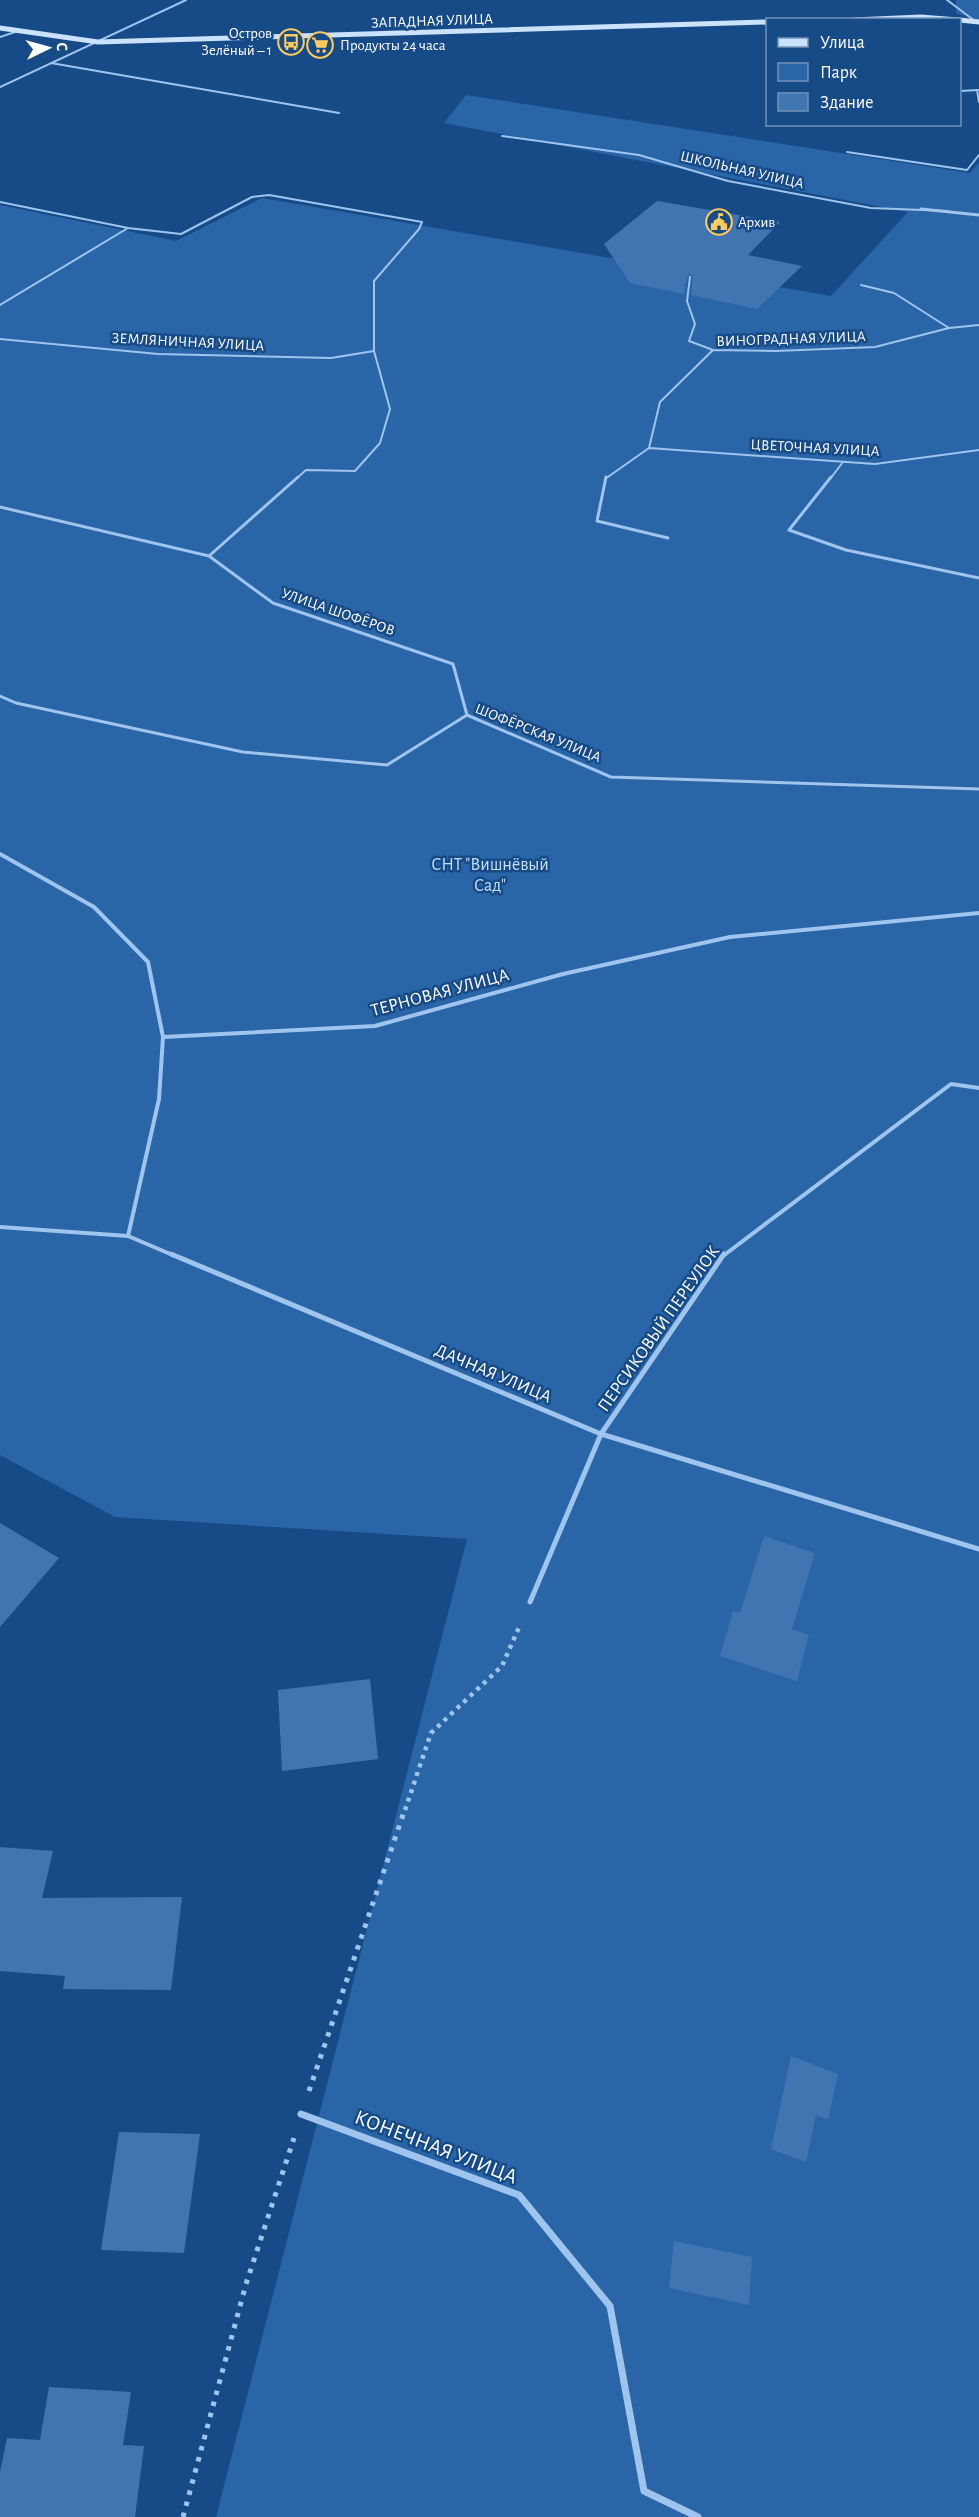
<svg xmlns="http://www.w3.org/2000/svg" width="979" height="2517" font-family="'Alegreya Sans',sans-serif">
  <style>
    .green { fill: #2a65a7 }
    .building { fill: #4075b2 }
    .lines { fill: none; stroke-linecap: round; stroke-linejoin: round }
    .path-far1 { stroke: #9fc4ee; stroke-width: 4.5; stroke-dasharray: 4 5; stroke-linecap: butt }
    .path { stroke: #9fc4ee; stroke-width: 5; stroke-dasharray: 4.5 7; stroke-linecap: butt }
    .lane-far4 { stroke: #9fc4ee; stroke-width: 2 }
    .lane-far3 { stroke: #9fc4ee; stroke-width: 3 }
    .lane-far2 { stroke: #9fc4ee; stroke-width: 4 }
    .lane-far1 { stroke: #9fc4ee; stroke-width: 5 }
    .lane { stroke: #9fc4ee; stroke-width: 7 }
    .street-far1 { stroke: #9fc4ee; stroke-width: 2 }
    .street { stroke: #9fc4ee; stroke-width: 3 }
    .secondary { stroke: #cce1fa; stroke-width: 5 }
    .labels { text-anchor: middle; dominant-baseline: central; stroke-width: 5; stroke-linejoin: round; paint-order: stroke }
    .far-street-label { font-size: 15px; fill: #fff; stroke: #174b88 }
    .far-poi-label { font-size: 15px; fill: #fff; stroke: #174b88; text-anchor: start }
    .park-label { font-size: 18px; fill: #c5defa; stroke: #174b88 }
    .street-label { font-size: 18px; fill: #fff; stroke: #174b88 }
    .near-street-label { font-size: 21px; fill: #fff; stroke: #174b88 }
  </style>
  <rect width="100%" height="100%" fill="#174b88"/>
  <path class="green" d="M956 0H979V21L956 13Z
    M466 95 970 173 979 162V2517H216L467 1539 115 1517 0 1455V205L176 241 262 198 831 296 908 212 444 123Z"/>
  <path class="building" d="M657 201 780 222 748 255 802 266 757 309 691 295 693 277 691 274 687 276 684 294 630 283 604 244Z
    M0 1523 59 1558 0 1627Z
    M764 1536 815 1553 792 1629 809 1635 797 1681 720 1656 733 1611 740 1613Z
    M370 1679 378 1759 282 1771 278 1690Z
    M0 1847 53 1851 42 1898 182 1897 171 1990 63 1989 65 1976 0 1971Z
    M791 2056 838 2074 828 2120 816 2115 806 2162 771 2149Z
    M119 2132 200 2134 184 2253 101 2250Z
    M674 2241 752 2257 749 2305 669 2288Z
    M49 2387 131 2392 123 2445 144 2446 135 2517H0V2472L7 2438 40 2440Z"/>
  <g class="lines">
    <path class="path-far1" d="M405 1810 431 1733 502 1666 520 1625"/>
    <path class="path" d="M309 2091 405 1809
      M183 2517 246 2284 294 2138"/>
    <path class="lane-far4" d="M947 0 975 21
      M0 37 18 31
      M51 63 339 113
      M977 90 979 102
      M960 91 979 90
      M847 152 967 170 979 155
      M0 202 128 228 181 234 252 197 269 195 422 222 419 229 374 281V351L390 409 380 443 355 471 306 470 296 479
      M690 277 687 301 695 324 689 341 713 350
      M861 285 894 293 949 328
      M0 305 128 228
      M0 339 158 354 331 358 374 351
      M649 448 875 464 979 450
      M605 479 649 448 660 402 713 350 776 351 875 347 949 328 979 325
      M830 479 843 462"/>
    <path class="lane-far3" d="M606 477 597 521 668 538
      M831 477 789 530 846 550 979 578
      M0 507 209 556 273 603 453 664 467 715
      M209 556 298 477
      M0 696 16 703 243 752 387 765 467 715 611 777 979 789"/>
    <path class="lane-far2" d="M0 854 94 907 148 962 163 1037 375 1026 563 974 730 937 979 913
      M0 1227 128 1236 175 1256
      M128 1236 159 1099 163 1037
      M723 1256 951 1084 979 1088"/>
    <path class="lane-far1" d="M171 1254 601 1434 979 1549
      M530 1602 601 1434 724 1254"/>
    <path class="lane" d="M301 2114 519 2195 610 2306 644 2491 698 2517"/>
    <path class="street-far1" d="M0 87 186 0
      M502 136 639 155 728 181 871 208 948 211"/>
    <path class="street" d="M921 209 979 215"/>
    <path class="secondary" d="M853 20 921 17 958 20
      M960 20 979 22
      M0 28 98 42 768 22"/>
  </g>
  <defs>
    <g id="bus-ring" transform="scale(1.35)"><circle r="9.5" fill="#174b88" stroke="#ffcc5c" stroke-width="1.5"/><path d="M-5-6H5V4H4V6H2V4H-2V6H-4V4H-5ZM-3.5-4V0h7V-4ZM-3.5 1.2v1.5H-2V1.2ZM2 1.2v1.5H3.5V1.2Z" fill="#ffcc5c"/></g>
    <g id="supermarket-ring" transform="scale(1.35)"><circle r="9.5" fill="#174b88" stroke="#ffcc5c" stroke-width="1.5"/><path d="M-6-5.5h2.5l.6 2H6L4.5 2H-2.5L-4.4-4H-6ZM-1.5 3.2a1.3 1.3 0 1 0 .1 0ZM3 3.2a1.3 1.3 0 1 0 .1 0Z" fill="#ffcc5c"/></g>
    <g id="civic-ring" transform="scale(1.35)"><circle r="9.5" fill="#174b88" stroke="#ffcc5c" stroke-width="1.5"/><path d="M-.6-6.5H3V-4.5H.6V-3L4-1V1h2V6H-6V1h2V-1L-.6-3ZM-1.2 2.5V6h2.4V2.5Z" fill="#ffcc5c"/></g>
  </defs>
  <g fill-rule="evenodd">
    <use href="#bus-ring" x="291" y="42"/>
    <use href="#supermarket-ring" x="320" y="45"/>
    <use href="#civic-ring" x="719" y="222"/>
  </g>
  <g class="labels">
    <g class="far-street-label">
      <text transform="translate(432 21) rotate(-2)">ЗАПАДНАЯ УЛИЦА</text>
      <text transform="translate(742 170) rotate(13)">ШКОЛЬНАЯ УЛИЦА</text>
      <text transform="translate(791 339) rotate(-2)">ВИНОГРАДНАЯ УЛИЦА</text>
      <text transform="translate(188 342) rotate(3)">ЗЕМЛЯНИЧНАЯ УЛИЦА</text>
      <text transform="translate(815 448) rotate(3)">ЦВЕТОЧНАЯ УЛИЦА</text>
      <text transform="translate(338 612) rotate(19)">УЛИЦА ШОФЁРОВ</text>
      <text transform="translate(538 733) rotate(22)">ШОФЁРСКАЯ УЛИЦА</text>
    </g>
    <g class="far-poi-label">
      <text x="272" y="33" text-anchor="end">Остров<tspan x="272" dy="17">Зелёный – 1</tspan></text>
      <text x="340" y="45">Продукты 24 часа</text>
      <text x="738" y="222">Архив</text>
    </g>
    <g class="park-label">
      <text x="490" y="865">СНТ "Вишнёвый<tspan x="490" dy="21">Сад"</tspan></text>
    </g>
    <g class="street-label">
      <text transform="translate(440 993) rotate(-15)">ТЕРНОВАЯ УЛИЦА</text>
      <text transform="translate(659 1329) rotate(-55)">ПЕРСИКОВЫЙ ПЕРЕУЛОК</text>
      <text transform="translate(493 1374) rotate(23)">ДАЧНАЯ УЛИЦА</text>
    </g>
    <g class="near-street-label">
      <text transform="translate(436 2147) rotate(21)">КОНЕЧНАЯ УЛИЦА</text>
    </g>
  </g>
  <rect x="766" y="18" width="195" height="108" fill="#174b88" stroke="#7493b8" stroke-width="1.5"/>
  <rect x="778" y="38" width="30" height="9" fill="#cce1fa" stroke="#7493b8" stroke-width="1.5"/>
  <text x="820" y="48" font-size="18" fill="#ffffff">Улица</text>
  <rect x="778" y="63" width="30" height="18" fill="#2a65a7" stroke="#7493b8" stroke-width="1.5"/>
  <text x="820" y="78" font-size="18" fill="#ffffff">Парк</text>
  <rect x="778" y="93" width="30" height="18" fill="#4075b2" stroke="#7493b8" stroke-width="1.5"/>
  <text x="820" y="108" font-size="18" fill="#ffffff">Здание</text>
  <g transform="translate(48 48) rotate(85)" stroke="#174b88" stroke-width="4.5" paint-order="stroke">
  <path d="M0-4.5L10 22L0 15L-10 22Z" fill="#ffffff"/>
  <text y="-9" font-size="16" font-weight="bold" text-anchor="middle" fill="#ffffff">С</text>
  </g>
</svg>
